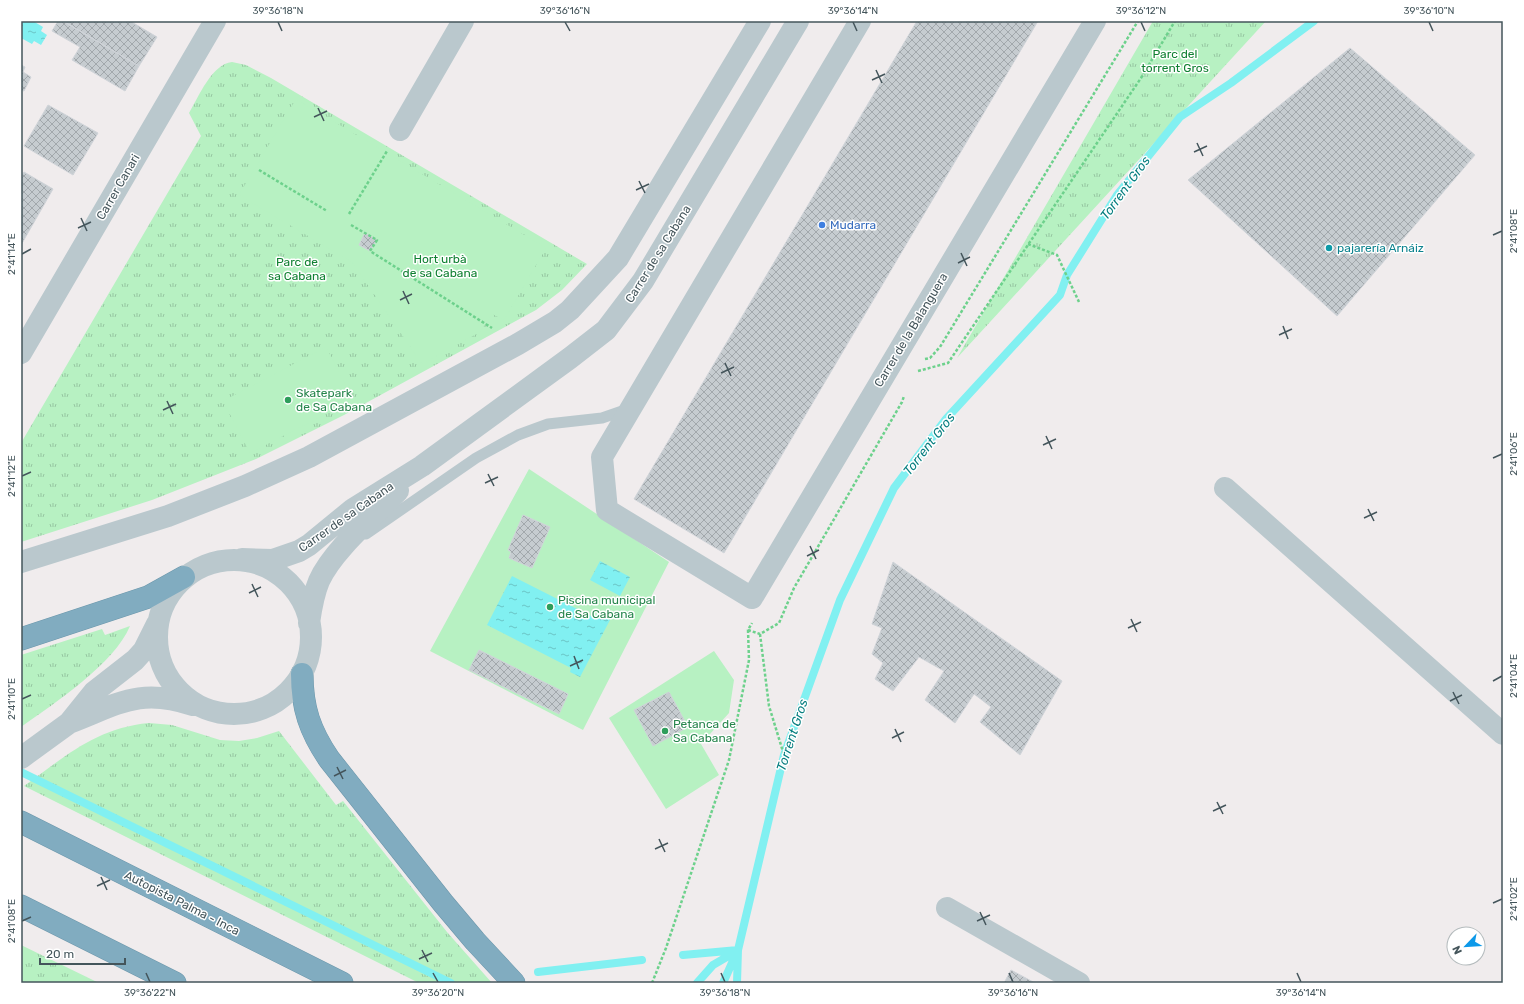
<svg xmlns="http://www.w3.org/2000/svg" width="1524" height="1004" font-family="Rubik,sans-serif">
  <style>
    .grass { fill: url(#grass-tufts) }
    .garden { fill: #b7f1c2 }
    .water { fill: url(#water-ripples) }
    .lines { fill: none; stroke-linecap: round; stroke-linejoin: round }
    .stream { stroke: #81f0f1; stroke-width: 8 }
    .building { fill: url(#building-cross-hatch); stroke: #d0d4d9 }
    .motorway-casing { stroke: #6c97ab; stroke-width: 23 }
    .path { stroke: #6dd18c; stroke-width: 2.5; stroke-dasharray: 3 2; stroke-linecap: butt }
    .service { stroke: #bac8cd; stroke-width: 11 }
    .minor { stroke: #bac8cd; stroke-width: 22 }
    .motorway { stroke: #81acc0; stroke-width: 22 }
    .ticks { fill: none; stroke: #44555b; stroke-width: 1.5 }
    .shop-dot { fill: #3f7fe0; stroke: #fff; stroke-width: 1.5 }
    .culture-dot { fill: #0f9aa8; stroke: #fff; stroke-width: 1.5 }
    .leisure-dot { fill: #2e9e5b; stroke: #fff; stroke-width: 1.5 }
    .labels { text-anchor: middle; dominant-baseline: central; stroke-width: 3; stroke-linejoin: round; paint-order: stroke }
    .park-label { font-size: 12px; fill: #108132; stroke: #fff }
    .street-label { font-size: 12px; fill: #44555b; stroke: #fff }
    .shop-label { font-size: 12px; fill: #366cbe; stroke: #fff; text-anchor: start }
    .culture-label { font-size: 12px; fill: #0d838f; stroke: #fff; text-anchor: start }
    .leisure-label { font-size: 12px; fill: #27864d; stroke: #fff; text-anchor: start }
    .water-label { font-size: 13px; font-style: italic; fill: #077f80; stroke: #fff }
    .neatline { fill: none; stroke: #44555b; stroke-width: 1.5 }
    .ticks-label { font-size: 10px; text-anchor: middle; fill: #44555b }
  </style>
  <defs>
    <pattern id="grass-tufts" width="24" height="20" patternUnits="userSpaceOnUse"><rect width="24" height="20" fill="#b7f1c2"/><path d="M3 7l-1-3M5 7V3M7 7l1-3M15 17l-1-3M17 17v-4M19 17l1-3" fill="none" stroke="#96c6a1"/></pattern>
    <pattern id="water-ripples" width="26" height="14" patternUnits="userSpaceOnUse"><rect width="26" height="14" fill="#81f0f1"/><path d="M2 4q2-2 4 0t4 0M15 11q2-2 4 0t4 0" fill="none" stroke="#6bc5c6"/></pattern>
    <pattern id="building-cross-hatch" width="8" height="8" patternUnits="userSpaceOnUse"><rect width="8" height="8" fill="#c6ccd0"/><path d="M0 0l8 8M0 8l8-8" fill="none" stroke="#a2a8ac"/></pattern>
  </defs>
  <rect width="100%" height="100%" fill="#f0eced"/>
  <path class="grass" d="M1153 21H1266L957 358Z
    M232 62 246 65 271 78 587 264 562 290 536 310 344 415 256 459 152 500 21 542V443L201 136 189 113C199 96 212 64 232 62Z
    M130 626C114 664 55 703 21 727V655L102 629 105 635Z
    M149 723 172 725 220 740 239 741 257 738 279 731 336 805 343 801 447 932 492 983H419L24 786C66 756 96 728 149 723Z
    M21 945 99 983H21Z"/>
  <path class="garden" d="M296 99 546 248 504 320 492 314 480 332 422 364 352 262 239 195Z
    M326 347 353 400 250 453 223 401Z
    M529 469 669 562 583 730 430 651Z
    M714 651 734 680 729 713 701 744 719 775 666 809 609 718Z"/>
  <path class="water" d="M21 21H33L43 27 41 31 47 35 41 45 34 41 32 44 21 38Z
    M600 561 630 577 620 596 590 580Z
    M512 576 595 618 598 613 610 620 580 677 570 672 571 668 487 625Z"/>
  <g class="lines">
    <path class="stream" d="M21 772 451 983
      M683 955 738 950
      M538 972 642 960
      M697 983 713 965 737 951
      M723 983 736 954
      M737 983 738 950 784 755 840 600 894 488 946 419 1060 295 1067 275 1117 195 1180 117 1231 83 1314 21"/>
  </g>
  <path class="building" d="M58 21H63L139 66 125 91 72 60 80 47 52 31Z
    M63 21H130L157 37 139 66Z
    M917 21H1038L724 553 634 499Z
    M1350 48 1475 155 1337 316 1188 180Z
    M21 65 25 67 23 72 31 77 24 91 21 90Z
    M48 105 98 133 73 175 24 146Z
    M24 172 53 189 21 245V177Z
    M365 233 377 240 370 251 359 245Z
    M523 515 550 527 532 568 509 558 511 552 508 550Z
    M893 562 1062 681 1020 755 980 722 991 707 974 694 955 723 925 700 944 671 919 657 893 691 875 679 883 663 872 654 882 628 872 624Z
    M479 650 568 694 559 714 469 670Z
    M669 692 688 727 653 746 634 710Z
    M1011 970 1035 983H1004Z"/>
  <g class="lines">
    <g class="motorway-casing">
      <path id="motorway" d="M21 639 148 597 184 577
        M302 674C302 708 310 731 329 759L443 903 475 941 514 983
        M21 822 342 983
        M21 906 175 983"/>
    </g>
    <path class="path" d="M259 170 327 211
      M349 214 387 151
      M351 225 377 240 370 251 492 328
      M1028 244 1057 255 1079 302
      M925 359 930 358 940 347 1138 21
      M918 371 948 363 1141 78 1175 21
      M748 630 760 634 779 623 794 588 902 402 904 396
      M760 634 769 706 784 755
      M652 983 666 948 729 760 749 660 748 630 752 623"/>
    <path class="service" d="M366 534 476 458 518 435 548 424 602 418 628 409"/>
    <path class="minor" d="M860 21 602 457 607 510 752 598 1095 21
      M400 130 463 21
      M21 353 215 21
      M1225 488 1503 734
      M242 559 273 560 299 551 309 545 353 509 422 466 570 358 606 330 643 281 798 21
      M157 637a77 77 0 1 1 154 0a77 77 0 1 1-154 0Z
      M21 562 168 516 245 486 309 457 518 344 555 322 570 310 618 258 760 21
      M309 623C311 609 313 595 319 581 333 550 374 516 398 491
      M69 723C119 704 139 687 193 705
      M21 758 69 723 94 692 135 660 144 650 157 624
      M947 908 1079 983"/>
    <use href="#motorway" class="motorway"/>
  </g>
  <path class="ticks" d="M278 22 282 31M565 22 570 31M853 22 857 31M1141 22 1145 31M1429 22 1433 31M876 70 882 83M872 80 885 74M318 108 324 121M314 117 327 111M1197 143 1203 156M1194 152 1207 146M639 181 645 193M636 190 649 184M81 218 87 231M78 228 91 222M1493 235 1502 231M961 253 967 266M22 254 31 249M958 263 970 257M403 291 409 304M400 300 412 294M1283 326 1288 339M1279 335 1292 329M725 363 731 376M721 373 734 367M167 401 173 414M163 410 176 404M1046 436 1052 449M1043 445 1056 439M1493 458 1502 454M488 474 494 486M22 476 31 472M485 483 498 477M1368 509 1374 521M1364 518 1377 512M810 546 816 559M807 556 819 550M252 584 258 597M249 593 261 587M1131 619 1137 632M1128 628 1141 622M574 656 579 669M570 666 583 660M1493 681 1502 676M1453 692 1459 704M22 699 31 695M1450 701 1462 695M895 729 901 742M892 738 904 732M337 767 343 779M334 776 346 770M1217 802 1223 814M1213 811 1226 805M659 839 665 852M655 849 668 843M101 877 107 890M97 886 110 880M1493 903 1502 899M980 912 986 925M22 921 31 917M977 921 990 915M422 950 428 962M419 959 432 953M146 973 150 982M433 973 438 982M721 973 725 982M1009 973 1013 982M1297 973 1301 982"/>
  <circle class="shop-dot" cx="822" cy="225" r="4"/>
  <circle class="culture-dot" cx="1329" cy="248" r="4"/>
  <g class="leisure-dot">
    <circle cx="288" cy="400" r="4"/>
    <circle cx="550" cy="607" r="4"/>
    <circle cx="665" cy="731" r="4"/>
  </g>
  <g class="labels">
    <g class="park-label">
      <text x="1175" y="54">Parc del<tspan x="1175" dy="14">torrent Gros</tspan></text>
      <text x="440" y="259">Hort urbà<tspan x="440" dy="14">de sa Cabana</tspan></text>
      <text x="297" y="262">Parc de<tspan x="297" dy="14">sa Cabana</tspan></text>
    </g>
    <g class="street-label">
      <text transform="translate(118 187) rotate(-60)">Carrer Canari</text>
      <text transform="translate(658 254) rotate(-58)">Carrer de sa Cabana</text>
      <text transform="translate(911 330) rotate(-59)">Carrer de la Balanguera</text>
      <text transform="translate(346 517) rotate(-35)">Carrer de sa Cabana</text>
      <text transform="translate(182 903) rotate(27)">Autopista Palma - Inca</text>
    </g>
    <g class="shop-label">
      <text x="830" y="225">Mudarra</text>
    </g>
    <g class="culture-label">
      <text x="1337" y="248">pajarería Arnáiz</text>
    </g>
    <g class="leisure-label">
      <text x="296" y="393">Skatepark<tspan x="296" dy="14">de Sa Cabana</tspan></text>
      <text x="558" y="600">Piscina municipal<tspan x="558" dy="14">de Sa Cabana</tspan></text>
      <text x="673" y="724">Petanca de<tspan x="673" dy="14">Sa Cabana</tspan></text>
    </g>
    <g class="water-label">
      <text transform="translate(1125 188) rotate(-54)">Torrent Gros</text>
      <text transform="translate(929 444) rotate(-52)">Torrent Gros</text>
      <text transform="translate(792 735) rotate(-72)">Torrent Gros</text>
    </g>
  </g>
  <rect width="1524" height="1004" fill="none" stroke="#ffffff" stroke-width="44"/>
  <g transform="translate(1466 946) rotate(245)"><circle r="19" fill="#ffffff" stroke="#b4bbbd"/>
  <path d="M0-3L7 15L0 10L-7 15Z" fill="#0d99e9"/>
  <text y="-6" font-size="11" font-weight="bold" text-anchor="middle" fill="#44555b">N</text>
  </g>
  <path d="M40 958v6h85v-6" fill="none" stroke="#44555b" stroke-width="2"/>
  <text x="46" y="958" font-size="12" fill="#44555b" stroke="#ffffff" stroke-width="3" paint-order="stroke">20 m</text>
  <rect x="22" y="22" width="1480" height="960" class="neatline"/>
  <g class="ticks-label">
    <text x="278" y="14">39°36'18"N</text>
    <text x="565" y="14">39°36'16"N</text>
    <text x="853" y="14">39°36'14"N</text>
    <text x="1141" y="14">39°36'12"N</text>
    <text x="1429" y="14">39°36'10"N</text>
    <text transform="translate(1513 231) rotate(-90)" y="4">2°41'08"E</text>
    <text transform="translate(11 254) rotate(-90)" y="4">2°41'14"E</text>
    <text transform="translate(1513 454) rotate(-90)" y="4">2°41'06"E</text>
    <text transform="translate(11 476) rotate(-90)" y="4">2°41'12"E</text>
    <text transform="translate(1513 676) rotate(-90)" y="4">2°41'04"E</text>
    <text transform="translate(11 699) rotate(-90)" y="4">2°41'10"E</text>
    <text transform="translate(1513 899) rotate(-90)" y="4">2°41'02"E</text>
    <text transform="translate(11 921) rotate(-90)" y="4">2°41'08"E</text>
    <text x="150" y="996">39°36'22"N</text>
    <text x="438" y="996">39°36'20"N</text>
    <text x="725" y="996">39°36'18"N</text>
    <text x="1013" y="996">39°36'16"N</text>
    <text x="1301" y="996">39°36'14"N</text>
  </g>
</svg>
